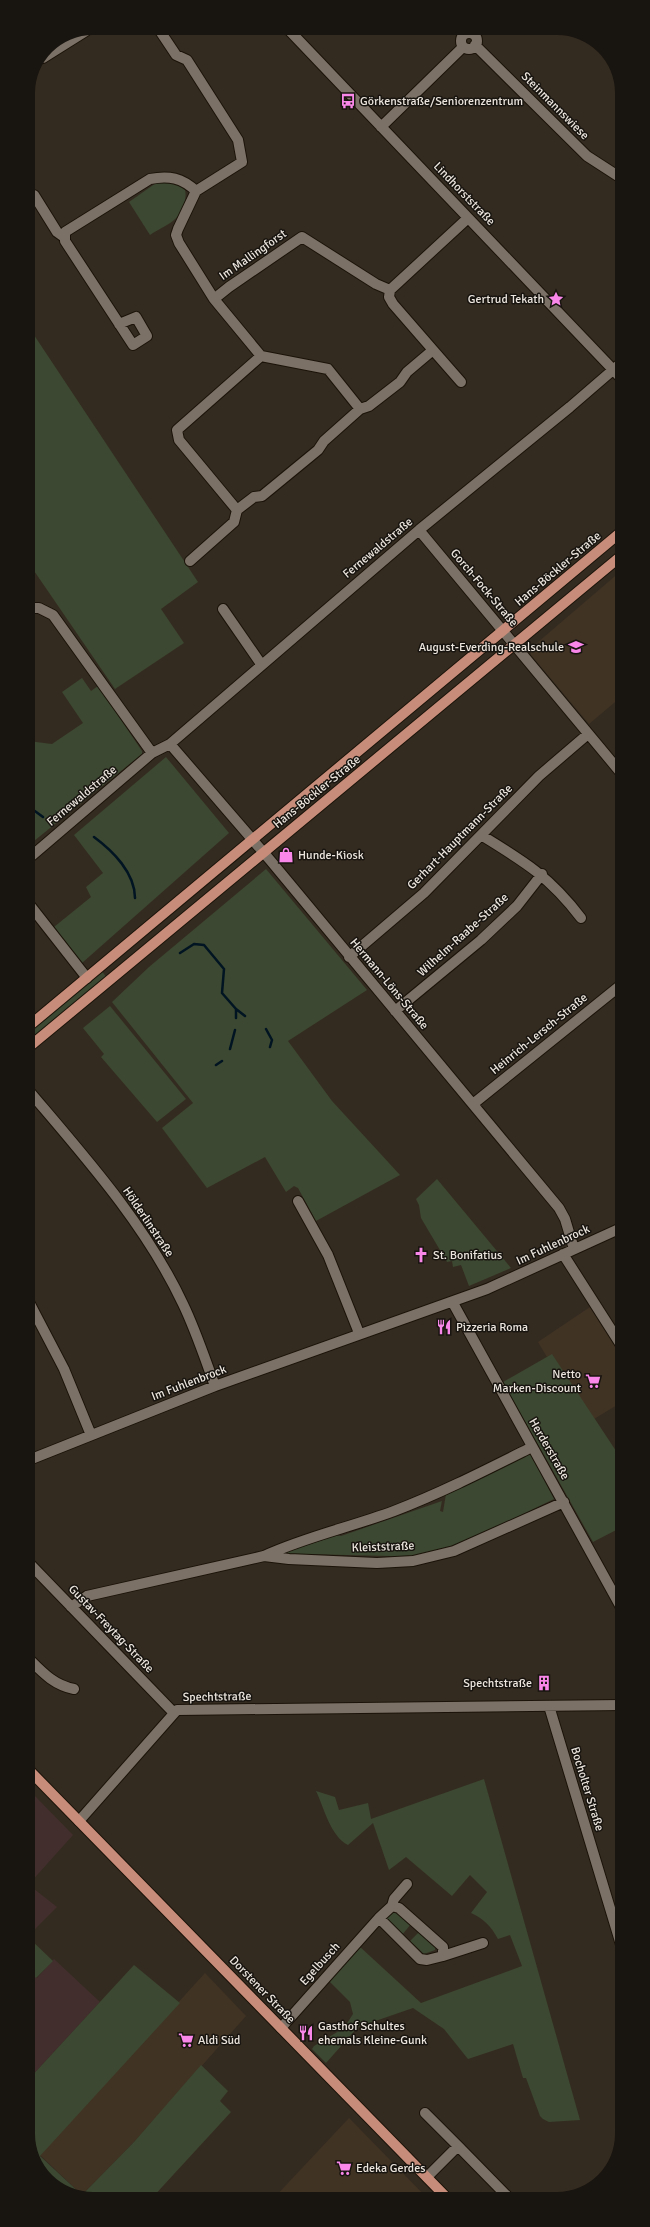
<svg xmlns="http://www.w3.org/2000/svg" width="650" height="2227" font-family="Signika,sans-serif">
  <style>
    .built { fill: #403324 }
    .industrial { fill: #422e2d }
    .green { fill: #3c4831 }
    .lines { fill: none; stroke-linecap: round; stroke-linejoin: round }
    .stream { stroke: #011422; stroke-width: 2.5 }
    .minor-casing { stroke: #1b1309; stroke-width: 12 }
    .major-casing { stroke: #1b1309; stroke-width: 12 }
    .minor { stroke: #7c7166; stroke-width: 10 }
    .major { stroke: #c88d7a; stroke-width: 10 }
    .labels { text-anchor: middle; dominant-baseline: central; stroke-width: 3; stroke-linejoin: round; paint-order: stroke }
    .poi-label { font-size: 12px; fill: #ebe5de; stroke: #18140f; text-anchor: start }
    .street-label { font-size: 12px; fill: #ebe5de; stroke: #18140f }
  </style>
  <rect width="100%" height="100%" fill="#342b20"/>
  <path class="built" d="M621 571V697L589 724 531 655 530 649Z
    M590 1307 622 1356V1402L594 1419 552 1355 547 1357 538 1342Z
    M205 1973 246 2016 134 2142 82 2195 40 2155Z
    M349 2118 354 2123 427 2198H274Z"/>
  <path class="industrial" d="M29 1790 73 1835 29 1884Z
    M29 1885 57 1907 29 1935Z
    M54 1959 100 2002 29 2079V1972L37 1978Z"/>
  <path class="green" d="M162 182C168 182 176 182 181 184 190 189 184 210 178 216 172 224 158 229 150 235L129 202 156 183Z
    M28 326 198 582 161 609 184 643 115 689 28 562Z
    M82 678 91 691 98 686 142 751V754L34 841 28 835V741L52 744 83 723 62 692Z
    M166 757 229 833 82 963 54 927 91 897 86 887 103 873 74 835Z
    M266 869 367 990 288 1041 332 1101 400 1175 316 1221 298 1188 294 1186 286 1192 265 1157 207 1188 162 1128 193 1103 112 1002 149 967Z
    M101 970 107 978 29 1044V1029Z
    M110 1006 186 1099 157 1122 101 1057 104 1054 83 1028Z
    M437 1179 511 1268 469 1286 461 1265 453 1267 452 1261 447 1262 421 1218 419 1205 416 1199Z
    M552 1354 622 1460V1527L593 1542 503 1382Z
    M530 1453 554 1499 482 1534 449 1547 396 1560 390 1556 303 1554 297 1557 289 1555 287 1550 333 1535 341 1536 442 1501 440 1511 443 1512 446 1494Z
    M484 1779 580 2120 549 2122 543 2119 540 2116 526 2078H523L513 2044 468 2059 444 2029 413 2008 358 2027 326 2063 312 2049 314 2046 344 2028 353 2014 350 2002 329 1981 359 1946 421 2003 522 1966 510 1935 498 1939C491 1926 484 1919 471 1913L487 1892 470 1875 452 1896 406 1857 389 1870 373 1823 348 1845C331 1837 324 1808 316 1791L335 1797 339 1810 368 1803 371 1819Z
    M394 1911 411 1924 402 1935 387 1920V1917Z
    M419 1932 435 1946V1950L424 1954 410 1941Z
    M29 1938 53 1961 36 1978 29 1972Z
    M134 1965 180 2003 40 2156 82 2195 134 2142 201 2065 228 2091 220 2101 231 2112 151 2199H89L50 2183 29 2147V2079Z"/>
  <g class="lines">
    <path class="stream" d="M28 806 43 817
      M94 837C113 851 135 873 135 898
      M180 953 194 944 204 945 224 969 222 993 236 1009V1018
      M236 1009 245 1016
      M266 1029 272 1040 270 1047
      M230 1049 235 1030
      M216 1065 222 1061"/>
    <g class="minor-casing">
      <path id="minor" d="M287 28 621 378
        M461 41a8 8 0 1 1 16 0a8 8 0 1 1-16 0Z
        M475 45 587 156 621 178
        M43 58 86 31
        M381 127 463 47
        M196 191 178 229 176 235 179 243 214 299
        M34 195 57 232 64 237
        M390 290 389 297 393 304 433 350 407 372 400 382 369 406 360 409 328 369 261 356 214 299 229 287 302 237 376 284 390 290 468 218
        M119 324 136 317 147 336 133 345 65 241V232L150 179C169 175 182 178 196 191L242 162 238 140 187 60 176 55 158 28
        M433 350 461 382
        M261 356 177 430 179 440 237 510 254 497 262 496 318 450 324 441 360 409
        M419 530 621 773
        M190 561 234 522 237 510
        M28 608H39L53 615 152 753
        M223 609 261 664
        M170 744 270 860 559 1208 565 1219 574 1249
        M481 835C525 862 550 877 581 918
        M28 859 152 753 170 744 419 530 570 407 621 363
        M29 904 87 978
        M349 957 424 893 539 776 588 734
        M395 1011 481 940 517 906 542 874
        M29 1091C85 1157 146 1225 183 1304 196 1331 205 1359 215 1386
        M473 1104 621 985
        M298 1201 328 1255 359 1333
        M563 1254 621 1345
        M29 1302 64 1369 91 1435
        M453 1303 622 1609
        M29 1460 215 1386 487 1289 621 1228
        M264 1556 289 1559 377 1563 413 1561 454 1551 564 1502
        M29 1563 174 1713
        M71 1607 87 1596 264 1556C305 1537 351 1527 394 1511 441 1493 486 1470 532 1447
        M29 1659C43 1673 54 1685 74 1689
        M549 1706 622 1948
        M79 1821 177 1710 622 1705
        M392 1906 394 1899 407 1884
        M443 1956 483 1943
        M281 2028 379 1918 420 1959 427 1960 443 1956V1947L399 1908 392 1906 379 1918
        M425 2113 458 2146
        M427 2177 458 2146 509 2198"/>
    </g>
    <g class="major-casing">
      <path id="major" d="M29 1026 621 532
        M29 1047 621 556
        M29 1770 447 2198"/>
    </g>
    <use href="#minor" class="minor"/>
    <use href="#major" class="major"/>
  </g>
  <defs>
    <g id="bus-bare" transform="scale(1.2)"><path d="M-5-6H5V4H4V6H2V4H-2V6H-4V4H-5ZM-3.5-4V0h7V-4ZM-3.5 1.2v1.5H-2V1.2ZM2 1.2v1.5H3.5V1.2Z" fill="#f987e9" stroke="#18140f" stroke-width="2.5" paint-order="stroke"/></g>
    <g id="sight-bare" transform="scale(1.2)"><path d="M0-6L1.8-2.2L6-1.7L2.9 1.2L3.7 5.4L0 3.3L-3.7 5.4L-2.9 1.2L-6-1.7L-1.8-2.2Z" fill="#f987e9" stroke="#18140f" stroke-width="2.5" paint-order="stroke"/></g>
    <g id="school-bare" transform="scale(1.2)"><path d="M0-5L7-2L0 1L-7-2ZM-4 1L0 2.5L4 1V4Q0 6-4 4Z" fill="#f987e9" stroke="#18140f" stroke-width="2.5" paint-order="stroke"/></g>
    <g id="shop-bare" transform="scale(1.2)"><path d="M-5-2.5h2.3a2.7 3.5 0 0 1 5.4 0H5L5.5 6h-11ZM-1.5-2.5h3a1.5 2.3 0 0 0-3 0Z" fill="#f987e9" stroke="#18140f" stroke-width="2.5" paint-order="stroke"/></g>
    <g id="church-bare" transform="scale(1.2)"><path d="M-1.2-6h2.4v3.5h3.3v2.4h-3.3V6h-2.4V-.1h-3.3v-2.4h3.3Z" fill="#f987e9" stroke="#18140f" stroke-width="2.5" paint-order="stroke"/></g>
    <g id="restaurant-bare" transform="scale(1.2)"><path d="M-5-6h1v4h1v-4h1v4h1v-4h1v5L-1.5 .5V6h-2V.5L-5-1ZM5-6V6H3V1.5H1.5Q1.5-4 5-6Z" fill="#f987e9" stroke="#18140f" stroke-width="2.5" paint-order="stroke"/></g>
    <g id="supermarket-bare" transform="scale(1.2)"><path d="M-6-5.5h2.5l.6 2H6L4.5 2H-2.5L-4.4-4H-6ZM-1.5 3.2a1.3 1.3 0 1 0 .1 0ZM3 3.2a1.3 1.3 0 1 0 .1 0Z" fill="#f987e9" stroke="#18140f" stroke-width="2.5" paint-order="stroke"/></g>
    <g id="building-bare" transform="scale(1.2)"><path d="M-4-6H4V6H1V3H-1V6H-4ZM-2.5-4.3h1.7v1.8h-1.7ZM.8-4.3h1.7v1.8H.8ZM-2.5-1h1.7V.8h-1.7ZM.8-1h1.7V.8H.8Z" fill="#f987e9" stroke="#18140f" stroke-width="2.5" paint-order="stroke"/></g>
  </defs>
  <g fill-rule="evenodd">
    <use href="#bus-bare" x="348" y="101"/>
    <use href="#sight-bare" x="556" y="299"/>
    <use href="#school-bare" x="576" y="647"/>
    <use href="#shop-bare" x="286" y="855"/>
    <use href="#church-bare" x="421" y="1255"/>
    <use href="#restaurant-bare" x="444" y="1327"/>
    <use href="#supermarket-bare" x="593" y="1381"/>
    <use href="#building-bare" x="544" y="1683"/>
    <use href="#restaurant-bare" x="306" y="2033"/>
    <use href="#supermarket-bare" x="186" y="2040"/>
    <use href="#supermarket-bare" x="344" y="2168"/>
  </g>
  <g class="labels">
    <g class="poi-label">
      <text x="360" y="101">Görkenstraße/Seniorenzentrum</text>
      <text x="544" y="299" text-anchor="end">Gertrud Tekath</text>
      <text x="564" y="647" text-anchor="end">August-Everding-Realschule</text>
      <text x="298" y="855">Hunde-Kiosk</text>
      <text x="433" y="1255">St. Bonifatius</text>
      <text x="456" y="1327">Pizzeria Roma</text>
      <text x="581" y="1374" text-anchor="end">Netto<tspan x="581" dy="14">Marken-Discount</tspan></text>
      <text x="532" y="1683" text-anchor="end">Spechtstraße</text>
      <text x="318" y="2026">Gasthof Schultes<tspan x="318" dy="14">ehemals Kleine-Gunk</tspan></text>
      <text x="198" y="2040">Aldi Süd</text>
      <text x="356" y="2168">Edeka Gerdes</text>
    </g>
    <g class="street-label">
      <text transform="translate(555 106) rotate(45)">Steinmannswiese</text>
      <text transform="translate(464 194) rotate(46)">Lindhorststraße</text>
      <text transform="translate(253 255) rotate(-35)">Im Mallingforst</text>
      <text transform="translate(378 548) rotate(-40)">Fernewaldstraße</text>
      <text transform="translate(558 569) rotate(-40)">Hans-Böckler-Straße</text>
      <text transform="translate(484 588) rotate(50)">Gorch-Fock-Straße</text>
      <text transform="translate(317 792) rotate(-39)">Hans-Böckler-Straße</text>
      <text transform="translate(82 796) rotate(-40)">Fernewaldstraße</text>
      <text transform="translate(460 837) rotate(-45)">Gerhart-Hauptmann-Straße</text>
      <text transform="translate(463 935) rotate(-42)">Wilhelm-Raabe-Straße</text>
      <text transform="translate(389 984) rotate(50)">Hermann-Löns-Straße</text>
      <text transform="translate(539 1034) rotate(-39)">Heinrich-Lersch-Straße</text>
      <text transform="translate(148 1222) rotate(56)">Hölderlinstraße</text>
      <text transform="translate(553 1245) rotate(-25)">Im Fuhlenbrock</text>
      <text transform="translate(189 1383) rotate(-21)">Im Fuhlenbrock</text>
      <text transform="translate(549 1449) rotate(60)">Herderstraße</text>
      <text transform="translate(383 1547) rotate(-2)">Kleiststraße</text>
      <text transform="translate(111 1629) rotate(46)">Gustav-Freytag-Straße</text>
      <text transform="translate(217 1697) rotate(-1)">Spechtstraße</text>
      <text transform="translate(587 1789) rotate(73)">Bocholter Straße</text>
      <text transform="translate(320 1964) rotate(-48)">Egelbusch</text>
      <text transform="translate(262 1990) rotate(46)">Dorstener Straße</text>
    </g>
  </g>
  <path d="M0 0H650V2227H0ZM93 35H557A58 58 0 0 1 615 93V2134A58 58 0 0 1 557 2192H93A58 58 0 0 1 35 2134V93A58 58 0 0 1 93 35Z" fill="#18140f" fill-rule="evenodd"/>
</svg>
